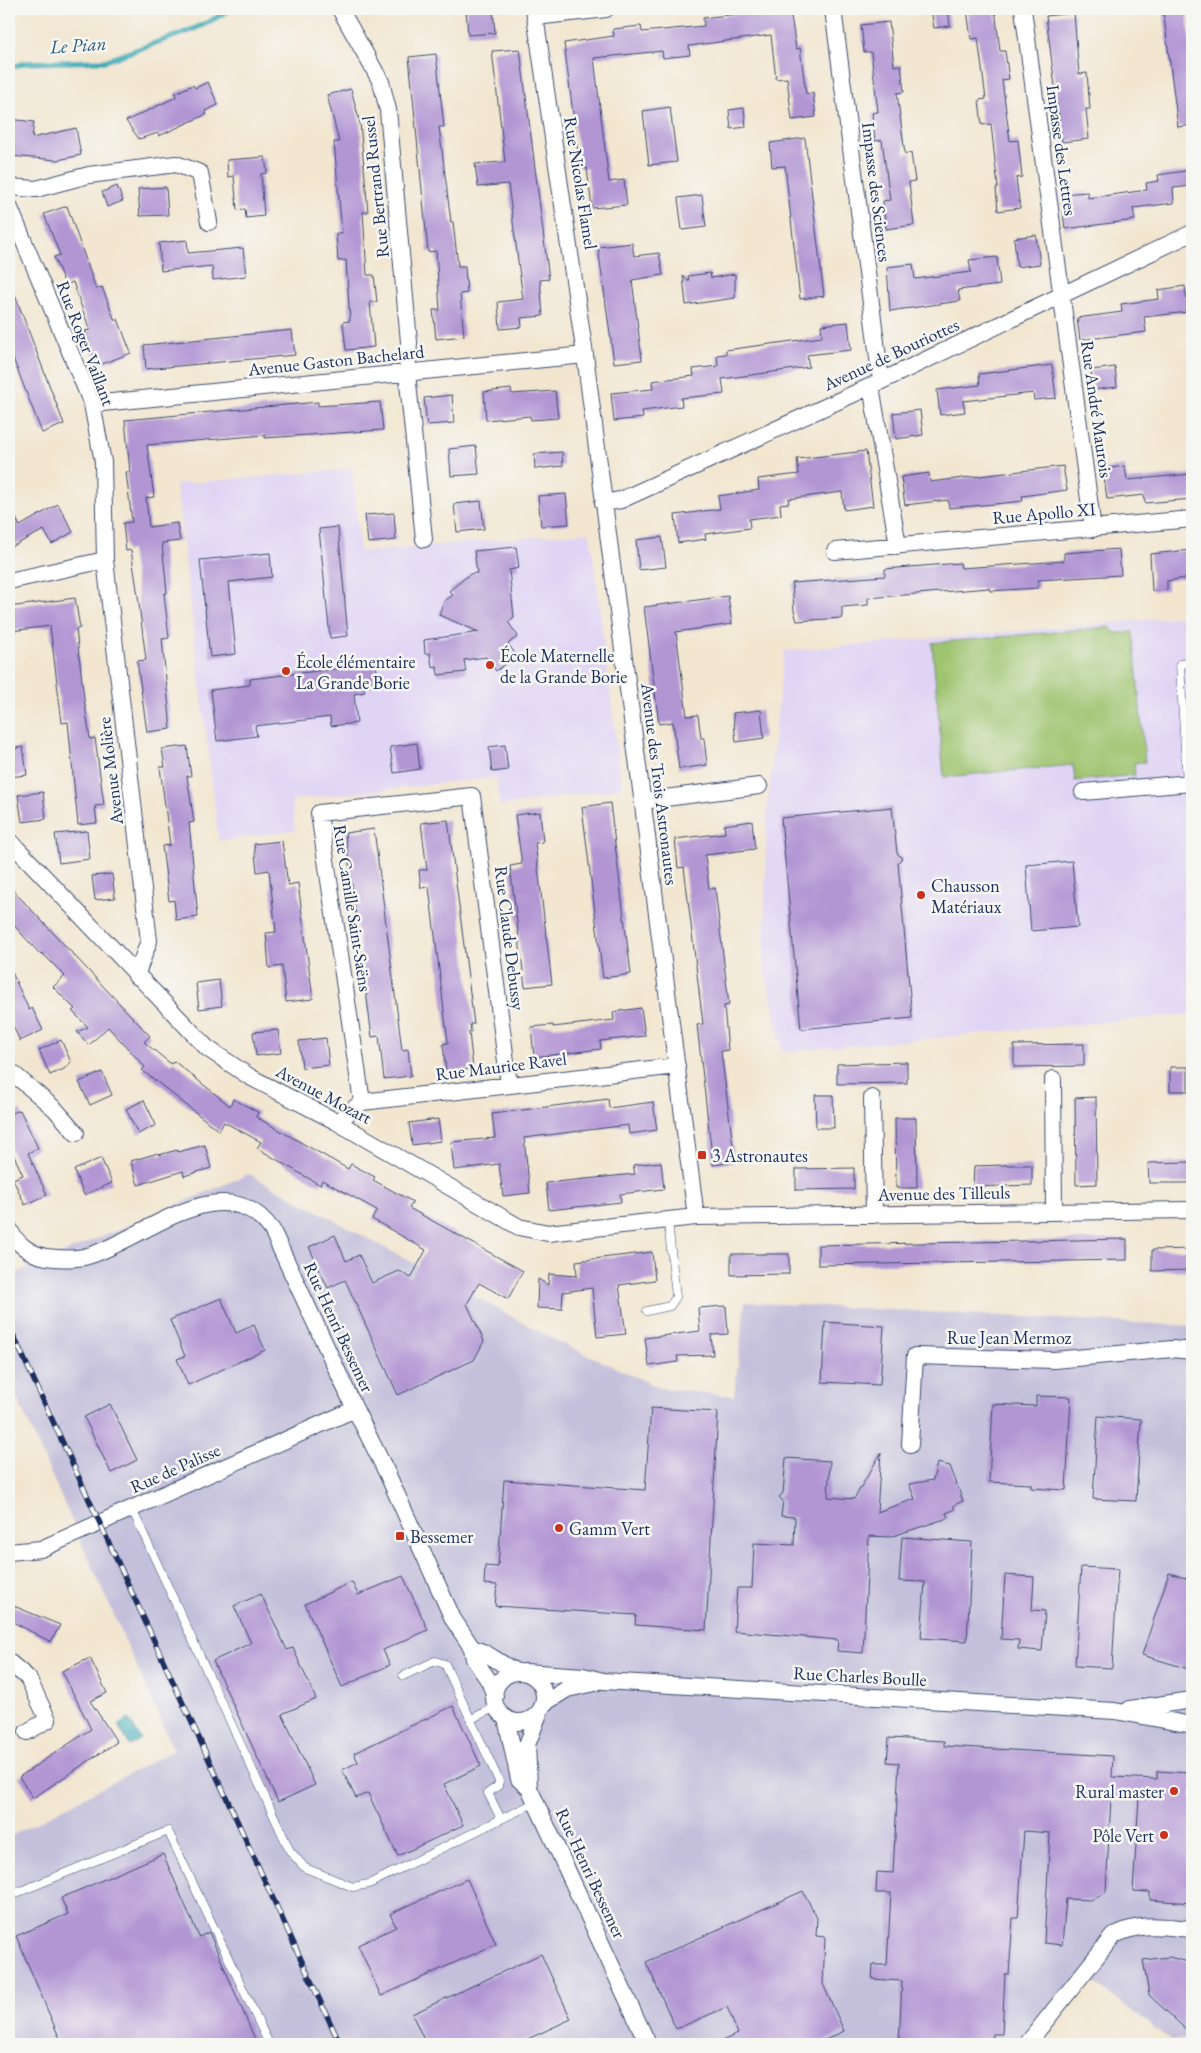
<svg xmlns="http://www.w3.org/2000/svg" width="1201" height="2053" font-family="'EB Garamond',serif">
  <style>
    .built { fill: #e0d4f4 }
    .industrial { fill: #c4c0db }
    .green { fill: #9fc46f; stroke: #5d7a66 }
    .water { fill: #3aaab7; stroke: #2a6c8a }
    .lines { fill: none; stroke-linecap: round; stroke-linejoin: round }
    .stream { stroke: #3aaab7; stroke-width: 5.5 }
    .building { fill: #b296d4 }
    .service-casing { stroke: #3b4a6f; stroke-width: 9 }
    .minor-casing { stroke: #3b4a6f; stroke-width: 18 }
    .service { stroke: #fff; stroke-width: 8 }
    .minor { stroke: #fff; stroke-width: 16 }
    .rail-casing { stroke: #1b2f5e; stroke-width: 5.5 }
    .rail { stroke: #f6f6f2; stroke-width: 4; stroke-dasharray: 11; stroke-linecap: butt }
    .poi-dot { fill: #c8321e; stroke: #f6f6f2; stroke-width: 2 }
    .labels { text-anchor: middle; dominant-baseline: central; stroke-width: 5; stroke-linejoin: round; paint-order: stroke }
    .street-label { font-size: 18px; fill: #1b2f5e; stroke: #f6f6f2 }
    .poi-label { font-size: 18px; fill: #1b2f5e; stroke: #f6f6f2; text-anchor: start }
    .water-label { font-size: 19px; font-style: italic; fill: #265a7d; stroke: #f6f6f2 }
  </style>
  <rect width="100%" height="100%" fill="#f6f6f2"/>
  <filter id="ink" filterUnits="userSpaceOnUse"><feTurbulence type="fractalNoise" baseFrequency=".02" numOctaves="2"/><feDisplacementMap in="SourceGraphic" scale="10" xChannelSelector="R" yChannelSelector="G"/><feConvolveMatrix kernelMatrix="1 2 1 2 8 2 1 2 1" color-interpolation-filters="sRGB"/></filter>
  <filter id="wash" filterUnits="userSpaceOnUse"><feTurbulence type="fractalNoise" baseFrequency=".0096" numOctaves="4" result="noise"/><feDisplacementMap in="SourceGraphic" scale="20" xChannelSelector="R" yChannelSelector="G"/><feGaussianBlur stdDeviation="1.12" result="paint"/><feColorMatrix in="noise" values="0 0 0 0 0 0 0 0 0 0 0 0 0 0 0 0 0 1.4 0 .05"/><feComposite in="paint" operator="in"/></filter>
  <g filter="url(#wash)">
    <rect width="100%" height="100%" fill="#f2e6d0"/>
    <path class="built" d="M352 469 360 552 590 532 622 788 500 806 496 777 292 800 295 830 219 841 176 484Z
      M1192 616V1014L782 1052 764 962 767 807 784 651Z"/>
    <path class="industrial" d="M249 1174 555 1340 660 1388 734 1396 745 1302 1192 1326V2038L1172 2041 1089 1979 1040 2044H9V1837L174 1750 9 1380V1276Z"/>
    <path class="green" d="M1110 627 1115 633 1133 632 1145 762 1134 763 1135 775 1075 781 1073 765 944 777 932 643Z"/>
    <path class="water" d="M129 1719 141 1739 130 1746 118 1725Z"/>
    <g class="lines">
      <path class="stream" d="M9 68 25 63 105 61 189 31 209 22 230 9"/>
    </g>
    <g id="blocks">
      <path class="building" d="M466 9H493L495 33 468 35Z
        M779 9H790L796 49 800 48 806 94 813 93 816 117 792 120 787 78 776 79 771 35 689 46 690 55 663 58 662 51 594 58 609 182 624 180 627 205 592 208 587 168H580L564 43 614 36 613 29 641 26 642 32 704 26 703 18Z
        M931 9H948L950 26 934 28Z
        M995 9 1000 51H1005L1009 79 1002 80 1010 141 1018 140 1022 177 1016 178 1020 208 998 211 996 188H998L991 124 982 125 979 100 986 99 978 38 971 39 967 10Z
        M1163 9H1187L1190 46 1192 45V125L1178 127Z
        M1074 13 1079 74 1087 73 1090 109H1086L1089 139 1062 142 1046 16Z
        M889 22 894 66 901 65 904 92 897 93 905 154 911 153 915 181 909 182 914 225 886 229 883 201 890 200 882 140 875 141 872 113 878 112 871 52H864L861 25Z
        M520 49 549 279 540 280 543 316 521 318 522 327 500 329 498 302 523 299 508 184 478 187 475 164 505 162 492 51Z
        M436 54 444 127H439L451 222H453L458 266H465L467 293 460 294 464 336 436 339 433 310H440L436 251 428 252 409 57Z
        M208 82 218 105 205 111 207 114 159 136 158 133 139 139 126 121 176 97 175 93 193 85 195 88Z
        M351 89 360 123 368 212H363L367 275H374L377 302H370L374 347 346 350 343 322 350 321 346 260 338 261 336 233H342L334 142H339L327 95Z
        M670 107 677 162 649 165 643 111Z
        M744 108 746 127 731 129 729 110Z
        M9 119 34 122 32 138 76 128 81 155 58 160 9 156Z
        M805 138 824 296 800 299 785 166 772 167 770 143Z
        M265 157 267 173 261 174 264 216 246 218 245 209 237 210 234 176 228 177 227 160Z
        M1192 170V186L1173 188 1174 203 1133 208 1135 220 1065 229 1061 194 1088 192V198L1147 190 1146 183 1159 181 1158 175Z
        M117 186 123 201 107 207 102 192Z
        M166 187 168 215 140 216 138 189Z
        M702 195 706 227 682 230 678 198Z
        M67 206 96 289 102 287 115 321 118 319 131 353 97 366 85 331 90 330 83 311 73 282 65 285 54 257 60 255 44 214Z
        M1036 235 1040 264 1017 267 1014 238Z
        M187 240 188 253 243 248 246 276 213 280 212 266 161 271 159 243Z
        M632 243 634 256 659 253 663 275 632 280 642 360 614 363 598 247Z
        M997 257 1000 285 958 290 960 301 890 311 887 267 913 264 915 279 971 272 969 260Z
        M710 273 711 278 735 274V298L686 305 683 276 689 282 688 276Z
        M10 282 64 424 42 433 9 348Z
        M1185 286 1188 312 1144 317 1146 332 1080 340 1077 318 1122 312 1121 304 1159 299 1158 290Z
        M848 322 851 350 807 355 809 367 722 379 724 394 681 398 682 406 642 411 643 418 614 421 611 393 653 389 652 381 694 376 693 369 718 366 717 355 726 354V350L822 337 821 325Z
        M292 330 295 355 146 369 144 345Z
        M1052 365 1056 398 1034 400 1033 393 963 401 965 412 940 415 937 390 980 385 979 374Z
        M1115 367 1117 387 1093 390 1091 370Z
        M511 389 512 394 555 391 558 418 531 420 530 416 486 420 484 392Z
        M452 395 454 423 427 425 424 398Z
        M318 402V406L380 402 383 430 265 438V435L147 445 154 497 146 498 149 527 177 523 180 541 162 543 167 593 164 594 169 638 162 639 171 729 147 732 137 661 146 660 138 596 131 550 126 551 123 523 132 522 126 472H130L125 420Z
        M920 410 923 435 896 439 893 413Z
        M476 446 479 474 451 476 449 449Z
        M866 451 873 506 844 510 842 492 788 499 789 503 780 504 781 515 749 519 750 528 705 534 706 539 678 543 675 515 720 509 718 496 759 490 758 479 799 474 797 459Z
        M562 452 563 466 535 469 534 454Z
        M1063 466 1067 490 1022 496 1023 501 995 504 949 508 948 500 905 505 901 477 929 473 930 482Z
        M1125 466 1127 480 1192 474V499L1145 503 1144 495 1107 499 1103 469Z
        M566 494 569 524 541 526 538 496Z
        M481 501 484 529 457 532 454 504Z
        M58 504 73 532 52 544 44 530 9 548V506L20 526Z
        M394 513 396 540 368 543 365 515Z
        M338 527 348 636 330 638 319 529Z
        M662 537 666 567 639 570 636 540Z
        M516 547 519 568 509 570 514 617 508 622 518 636 508 644 517 656 496 671 486 657 464 660 466 672 438 675 437 666 432 667 430 653 425 654 424 640 479 632 439 615 444 601 453 595 449 591 470 574 477 573 474 551Z
        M1119 549 1121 575 1038 580V588L990 591 989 588 868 598V605L842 607V618L797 621 794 611 792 583 885 576V569L960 563 961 568 1064 561V553Z
        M1192 550V577L1167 581V590L1152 591 1150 554Z
        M270 553 272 577 229 582 236 654 210 657 200 560Z
        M728 596 732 624 676 632 687 716 698 715 701 738H704L707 765 679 769 673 722 659 724 644 607Z
        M75 598 80 628 76 629 84 698 90 739 95 738 104 805 95 806 97 823 78 825 68 722 62 723 50 626 11 631 9 612V607Z
        M376 664 379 686 364 687 365 692 354 694 357 723 331 726 330 717 255 726 257 736 217 741 211 690 250 685V679Z
        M761 710 764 738 736 742 733 713Z
        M417 743 420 769 394 773 390 747Z
        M505 745 508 770 492 772 489 747Z
        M187 746 191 776H187L194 822 189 823 198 917 176 920 174 900 169 901 162 846 170 845 160 767H165L162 749Z
        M23 747 27 775 9 777V749Z
        M43 792 46 819 22 822 18 795Z
        M610 803 631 974 603 978 582 807Z
        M892 807 897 853 902 858 898 863 912 1018 801 1029 781 818Z
        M540 812 543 842 535 843 552 984 525 987 510 866 522 864 515 815Z
        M448 820 474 1024H470L471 1032H469L473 1069 446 1072 443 1044 448 1043 429 887 421 888 419 870H427L421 823Z
        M752 821 755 849 705 855 709 889 715 888 729 1005 724 1006 728 1050 721 1051 735 1162 713 1165 697 1025 703 1024 684 867 678 868 675 839 725 833 724 825Z
        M374 829 402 1050 408 1049 411 1076 384 1079 379 1036 372 1037 345 833Z
        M87 831 90 859 59 863 55 834Z
        M282 841 288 885 298 883 313 999 286 1002 282 966 269 968 266 933 276 932 269 870 257 872 254 844Z
        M1072 861 1078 927 1031 931 1026 865Z
        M112 874 115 898 95 900 92 876Z
        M9 886 150 1036 144 1042 171 1064 174 1061 230 1106 233 1099 258 1112 256 1117 348 1169 351 1164 375 1177 373 1180 413 1202 409 1208 523 1271 508 1299 479 1283 467 1304 484 1341 474 1360 398 1395 345 1280 328 1288 309 1247 335 1235 346 1261 359 1255 372 1283 399 1271 411 1278 426 1250 372 1219 377 1210 322 1180 320 1185 257 1148 261 1142 224 1122 219 1131 142 1070 145 1067 108 1027 89 1045 77 1032 88 1027 72 1011 75 1009 53 987 65 976 42 953 40 954 9 920Z
        M9 966 29 1010 32 1008 43 1030 20 1041 9 1017Z
        M219 980 222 1006 199 1009 196 983Z
        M641 1008 645 1036 600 1041 601 1049 534 1057 531 1027 553 1025V1027L614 1020 613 1012Z
        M278 1030 281 1053 256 1056 253 1032Z
        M326 1038 329 1065 302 1068 299 1041Z
        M61 1040 71 1062 64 1069 50 1075 39 1050Z
        M1084 1044V1066L1014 1067V1045Z
        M907 1062V1083L837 1084V1064Z
        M1170 1067H1188V1091H1170Z
        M102 1072 112 1095 90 1105 79 1082Z
        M815 1095H833L834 1128H816Z
        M1096 1097 1097 1184 1076 1185 1075 1098Z
        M608 1099 609 1108 653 1102 657 1130 629 1134 628 1125 524 1138 530 1193 503 1196 499 1164 454 1170 451 1142 495 1138 492 1114Z
        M144 1100 156 1125 138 1134 126 1109Z
        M20 1110 38 1148 28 1153 47 1195 25 1205 13 1179 23 1175 9 1145V1114Z
        M895 1118H916L917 1188H896Z
        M438 1119 441 1141 412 1145 409 1123Z
        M205 1145 211 1168 184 1176 183 1171 138 1185 131 1161 158 1153 159 1155 177 1150 178 1152Z
        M101 1158 112 1183 84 1195 74 1170Z
        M661 1162 664 1189 620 1194 621 1202 549 1210 546 1183 635 1174 633 1165Z
        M1192 1162V1183H1149L1148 1163Z
        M1004 1165H1032V1185L973 1187 974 1166Z
        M854 1168V1189L796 1190V1169Z
        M1127 1239V1260L818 1265V1245Z
        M1192 1249V1270L1152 1271V1250Z
        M652 1252 655 1280 619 1285 626 1334 597 1337 592 1288 563 1292 562 1309 537 1308 538 1279 548 1285 549 1274 577 1276 576 1261Z
        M731 1254H789V1274L731 1275Z
        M221 1298 236 1333 254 1325 265 1350 188 1385 177 1359 185 1356 170 1320Z
        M726 1306 728 1334 711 1335 713 1355 677 1356 678 1362 649 1366 645 1338 700 1331 698 1308Z
        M825 1322 884 1326 880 1385 822 1382Z
        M1036 1396 1071 1397 1066 1490 1031 1488V1484L989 1482 993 1404 1036 1406Z
        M110 1404 137 1460 111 1473 84 1417Z
        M651 1408 718 1412 706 1630 635 1625 636 1615 495 1606 497 1585 484 1584 485 1566 498 1567 504 1480 645 1490Z
        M1098 1416 1141 1419 1136 1501 1093 1499Z
        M881 1453 877 1512 915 1499 909 1484 933 1480 937 1463 950 1466 963 1501 954 1505V1510L946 1513 948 1518 890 1537 869 1536 863 1653 837 1651 838 1640 734 1631 737 1588H752L754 1543 794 1545 795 1517 781 1516 783 1501 779 1497 783 1493 786 1458 830 1461 828 1497 854 1499Z
        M902 1537 972 1542 967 1641 921 1638 925 1582 899 1581Z
        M1081 1567 1118 1569 1112 1668 1075 1666Z
        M1169 1573 1192 1580V1670L1142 1655Z
        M1005 1575 1034 1577 1032 1610 1045 1611 1042 1651 1018 1649 1019 1640 1001 1639Z
        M403 1576 428 1630 383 1650 390 1665 342 1687 305 1604 352 1582 358 1595Z
        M261 1594 287 1650 293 1648 316 1699 282 1714 315 1785 278 1802 213 1661 251 1643 234 1606Z
        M9 1604 60 1625 51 1642 9 1620Z
        M90 1658 107 1693 90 1701 117 1742 33 1798 19 1777 91 1729 62 1671Z
        M453 1706 481 1766 444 1784 463 1825 398 1856 368 1793 356 1798 342 1770 358 1762 354 1753Z
        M889 1738 944 1741V1746L1113 1756 1112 1777 1157 1779V1771L1192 1773V1903L1150 1900V1892L1133 1891 1139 1798 1111 1797 1106 1892 1091 1900 1066 1899 1062 1945 1044 1943 1050 1833 1024 1831 1018 1918H1013L1009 1974H1005L1002 2034H993L992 2044H899L902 1981 872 1979 873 1965H887L891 1893H876L877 1872 893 1873 899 1763 887 1762Z
        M163 1854 199 1937 209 1932 257 2044H62L16 1936 68 1914 61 1898Z
        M467 1879 496 1944 381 1996 358 1945 396 1927 390 1914Z
        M803 1891 817 1918 816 1936 825 1937 823 1984 844 2031 817 2044H715L738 2034 727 2007 676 2029 646 1962Z
        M541 1954 571 2019 517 2044H426L412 2014Z
        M1169 1957 1192 1963V2035L1149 1995 1143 1960Z"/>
    </g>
  </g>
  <g filter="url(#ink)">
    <use href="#blocks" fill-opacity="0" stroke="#3b4a6f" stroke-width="1"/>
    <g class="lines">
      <g class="service-casing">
        <path id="service" d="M1187 783 1180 664 1192 663
          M647 1311 670 1306 676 1297 668 1221
          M132 1509 290 1851 305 1868 353 1887 369 1884 536 1802
          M403 1676 435 1661 445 1664 499 1781 498 1786 488 1793 501 1819
          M471 1719 496 1707
          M9 1896 168 1831 269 2044"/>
      </g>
      <g class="minor-casing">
        <path id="minor" d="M340 9 381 82 388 110 409 342 407 373 424 539
          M534 9 585 355 696 1217
          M833 9 881 381
          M1023 9 1093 529
          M535 17 606 9
          M9 187 36 189 89 175 176 164 200 173 209 222
          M9 206 92 404 103 462 105 560 149 941 136 976
          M871 386 898 546
          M92 404 585 355
          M603 503 621 500 871 386 1192 233
          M835 551 1192 519
          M9 581 105 560
          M1083 792 1192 783
          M642 801 759 786
          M9 840 207 1048 250 1077 337 1122 519 1227 548 1233 696 1217 1192 1210
          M9 1070 55 1109 76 1133
          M1053 1079 1054 1211
          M872 1098 874 1215
          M362 1102 319 813 472 796 509 1085
          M337 1122 362 1102 677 1066
          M9 1228C15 1243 30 1254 46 1257 61 1259 77 1260 91 1255 146 1237 225 1164 272 1230L355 1409 387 1473 453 1619 472 1648 474 1659 489 1681 495 1696
          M910 1445 915 1356 1054 1360 1172 1349 1192 1351
          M9 1552 41 1549 355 1409
          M472 1648C489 1652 501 1665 517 1672
          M9 1662 28 1678 48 1720 27 1732
          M525 1672 583 1676 603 1681 1115 1711 1192 1725
          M494 1697a25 25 0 1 1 50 0a25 25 0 1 1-50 0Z
          M543 1704 567 1689 595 1683
          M1130 1709 1192 1700
          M506 1718 519 1779 529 1788 648 2044
          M529 1786 527 1745 540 1711
          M1027 2044 1113 1936C1140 1921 1163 1927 1192 1929"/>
      </g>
      <use href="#service" class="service"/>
      <use href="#minor" class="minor"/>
      <g class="rail-casing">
        <path id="rail" d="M9 1326 340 2044"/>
      </g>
      <use href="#rail" class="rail"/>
    </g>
  </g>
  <g class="poi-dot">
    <circle cx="490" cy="665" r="5"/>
    <circle cx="286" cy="671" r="5"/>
    <circle cx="921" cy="895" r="5"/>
    <rect x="697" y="1150" width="10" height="10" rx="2.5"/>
    <circle cx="559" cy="1528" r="5"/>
    <rect x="395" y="1531" width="10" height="10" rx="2.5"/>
    <circle cx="1174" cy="1791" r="5"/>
    <circle cx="1164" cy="1835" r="5"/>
  </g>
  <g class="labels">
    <g class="street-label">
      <text transform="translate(1062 150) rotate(82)">Impasse des Lettres</text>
      <text transform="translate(581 183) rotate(81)">Rue Nicolas Flamel</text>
      <text transform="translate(375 187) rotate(-96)">Rue Bertrand Russel</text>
      <text transform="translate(877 192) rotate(83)">Impasse des Sciences</text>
      <text transform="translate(86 343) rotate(69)">Rue Roger Vaillant</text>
      <text transform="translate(891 354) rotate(-25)">Avenue de Bouriottes</text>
      <text transform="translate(336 360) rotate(-6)">Avenue Gaston Bachelard</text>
      <text transform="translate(1097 409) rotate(82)">Rue André Maurois</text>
      <text transform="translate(1044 513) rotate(-5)">Rue Apollo XI</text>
      <text transform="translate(110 771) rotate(-97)">Avenue Molière</text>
      <text transform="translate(660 784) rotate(83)">Avenue des Trois Astronautes</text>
      <text transform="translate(353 908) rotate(81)">Rue Camille Saint-Saëns</text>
      <text transform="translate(510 938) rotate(83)">Rue Claude Debussy</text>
      <text transform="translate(501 1066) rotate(-7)">Rue Maurice Ravel</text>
      <text transform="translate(324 1094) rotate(28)">Avenue Mozart</text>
      <text transform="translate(944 1193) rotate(-1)">Avenue des Tilleuls</text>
      <text transform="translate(339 1327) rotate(65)">Rue Henri Bessemer</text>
      <text x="1009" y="1337">Rue Jean Mermoz</text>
      <text transform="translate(175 1468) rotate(-24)">Rue de Palisse</text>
      <text transform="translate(860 1676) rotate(3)">Rue Charles Boulle</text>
      <text transform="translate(591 1873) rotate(65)">Rue Henri Bessemer</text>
    </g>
    <g class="poi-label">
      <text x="500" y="655">École Maternelle<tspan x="500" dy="21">de la Grande Borie</tspan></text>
      <text x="296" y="661">École élémentaire<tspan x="296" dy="21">La Grande Borie</tspan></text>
      <text x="931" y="885">Chausson<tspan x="931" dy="21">Matériaux</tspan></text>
      <text x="712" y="1155">3 Astronautes</text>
      <text x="569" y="1528">Gamm Vert</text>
      <text x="410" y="1536">Bessemer</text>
      <text x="1164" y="1791" text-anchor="end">Rural master</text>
      <text x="1154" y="1835" text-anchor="end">Pôle Vert</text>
    </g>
    <g class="water-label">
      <text transform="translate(78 45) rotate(-4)">Le Pian</text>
    </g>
  </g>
  <rect width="1201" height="2053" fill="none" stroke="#f6f6f2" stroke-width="30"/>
</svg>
